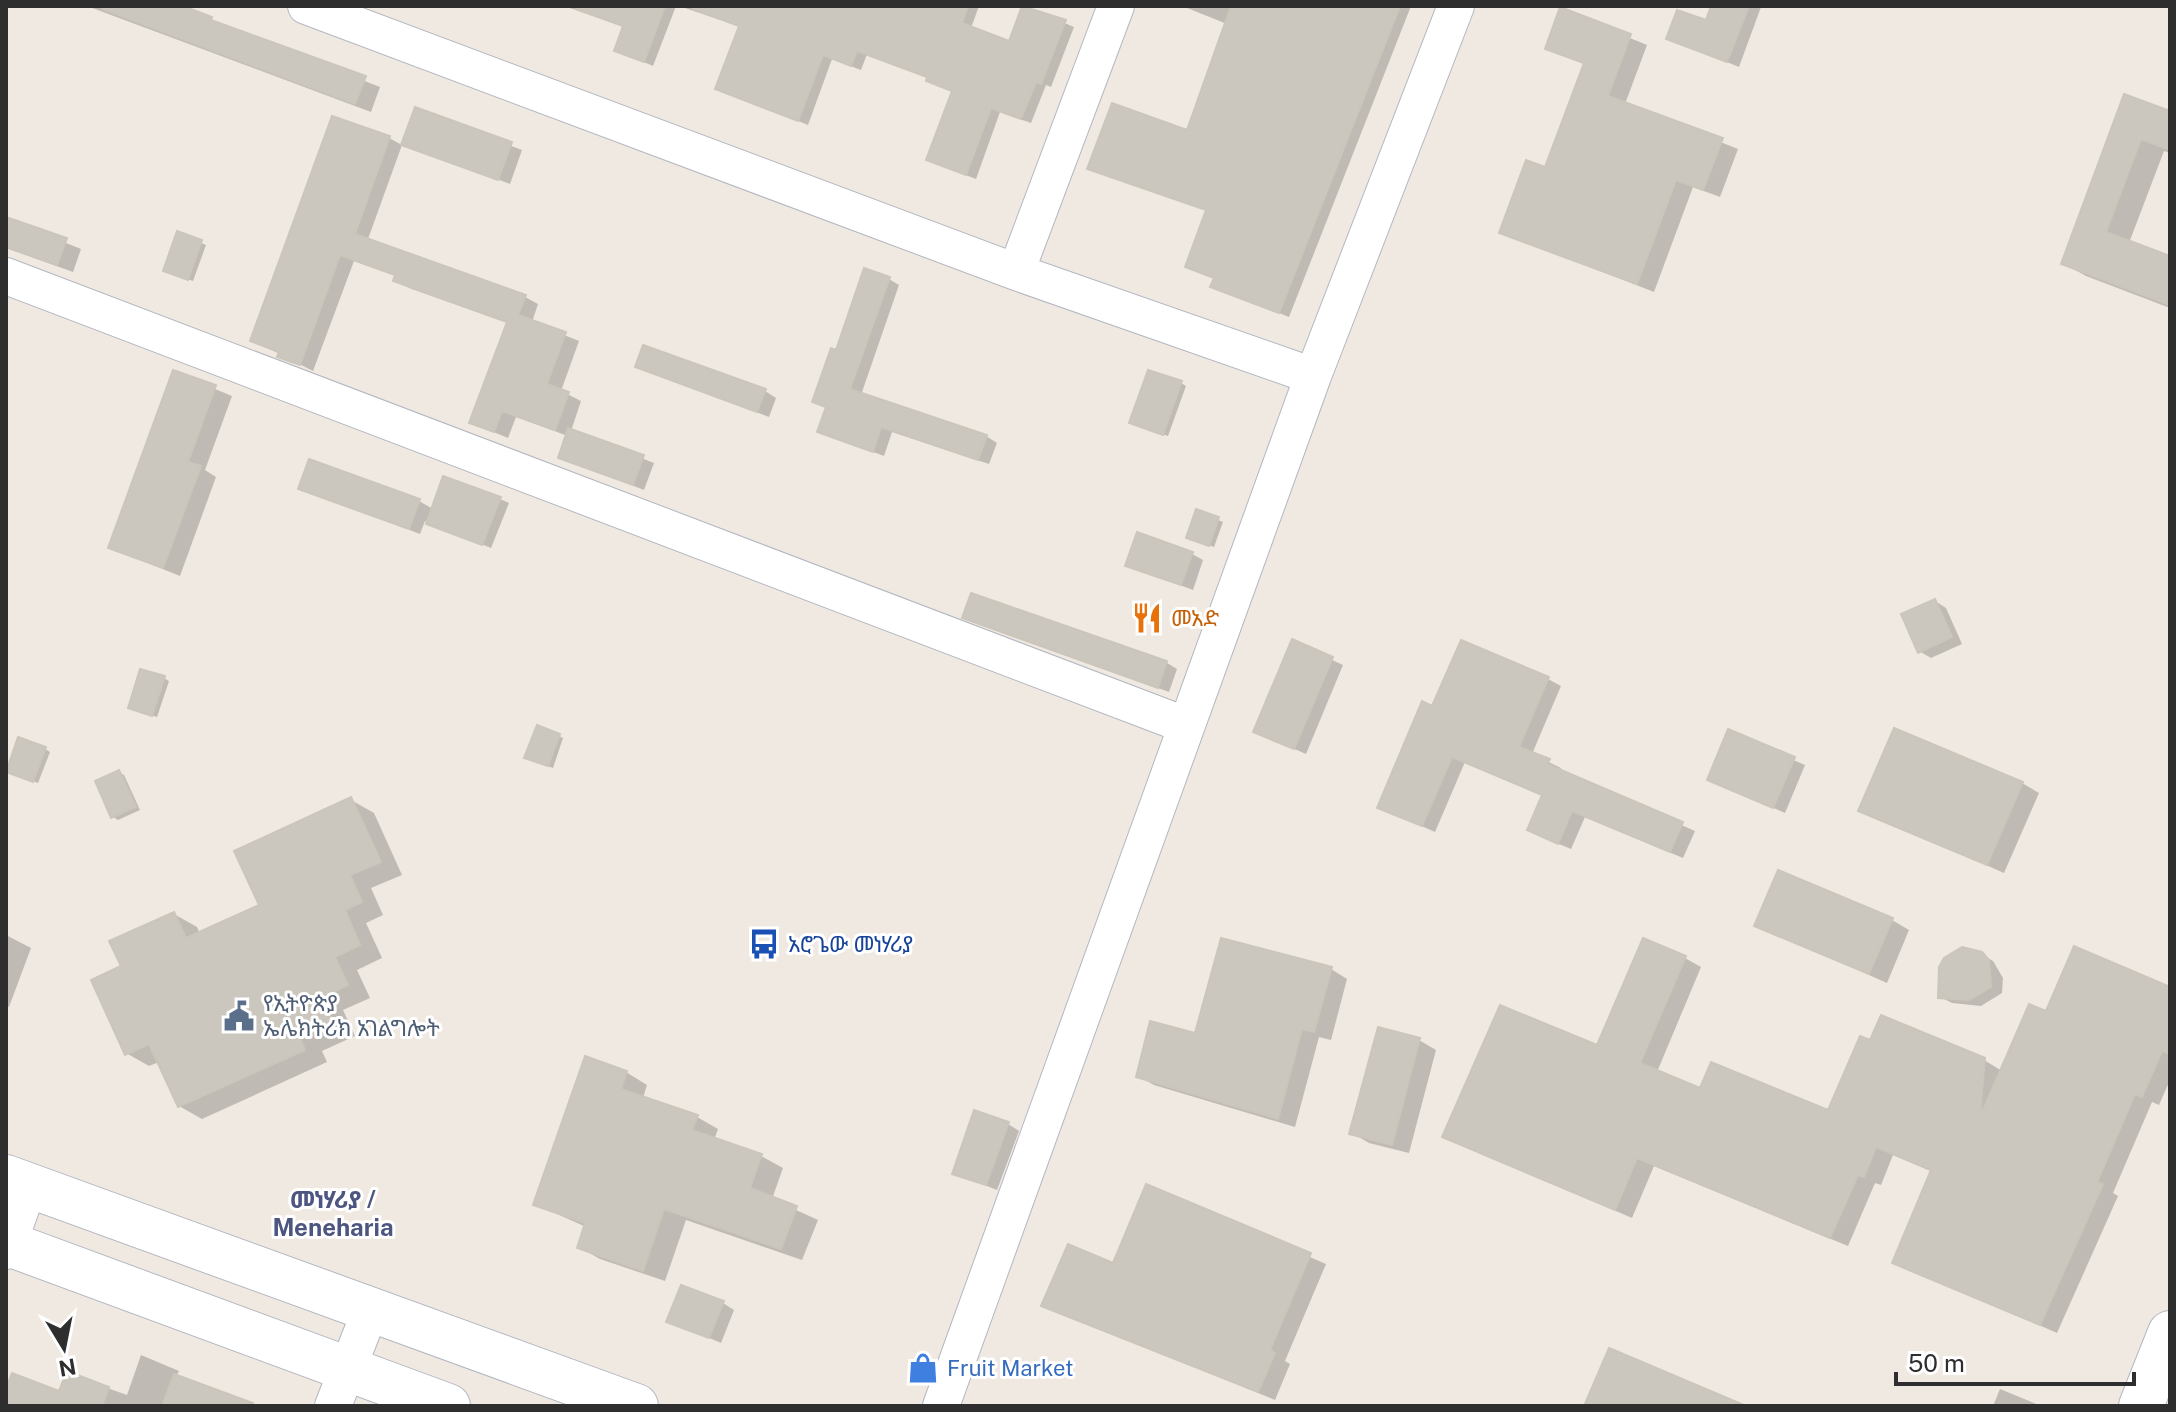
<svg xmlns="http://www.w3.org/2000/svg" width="2176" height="1412" font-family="'Public Sans','Noto Sans Ethiopic',sans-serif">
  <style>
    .shadow { fill: #0003 }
    .building { fill: #cbc7bf; stroke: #cbc5ba; stroke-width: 2 }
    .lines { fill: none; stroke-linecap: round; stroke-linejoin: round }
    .minor-casing { stroke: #b4b7c1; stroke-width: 38 }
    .secondary-casing { stroke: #b4b7c1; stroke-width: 46 }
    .minor { stroke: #fff; stroke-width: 36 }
    .secondary { stroke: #fff; stroke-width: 44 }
    .labels { text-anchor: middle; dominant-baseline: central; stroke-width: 6; stroke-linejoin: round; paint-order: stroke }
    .food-label { font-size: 22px; fill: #c56008; stroke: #fff; text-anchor: start }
    .transit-label { font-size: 22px; fill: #164399; stroke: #fff; text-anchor: start }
    .service-label { font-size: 22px; fill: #4e5e75; stroke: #fff; text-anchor: start }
    .shop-label { font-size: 22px; fill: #366cbe; stroke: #fff; text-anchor: start }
    .neighbourhood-label { font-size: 24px; font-weight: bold; fill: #4d5680; stroke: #fff }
  </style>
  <rect width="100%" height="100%" fill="#efe9e1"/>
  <path class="shadow" d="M87 6H172L380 87 371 112Z
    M564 6H676L653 66 616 50 625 27Z
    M679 6H979L971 28 1010 43 1024 6 1074 27 1051 87 1046 85 1031 123 1000 112 976 179 937 164 954 92 937 86 929 78 867 54 861 70 832 59 808 125 717 88 741 27Z
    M1182 6H1411L1289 317 1213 287 1216 278 1208 211 1090 168 1188 133 1227 24Z
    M1714 6 1761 7 1739 67 1668 38 1707 23Z
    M1561 10 1647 45 1625 104 1738 149 1720 197 1693 187 1654 292 1501 232 1547 170 1586 65 1547 48Z
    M2126 97 2170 113V153L2164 151 2129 243 2170 258V308L2086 276 2063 263Z
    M416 110 522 150 510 184 413 147Z
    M389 138 402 145 368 239 525 297 538 304 532 322 579 341 561 391 581 401 571 431 654 463 644 490 560 457 568 436 516 417 508 438 472 423 508 323 409 288 395 280 397 276 354 261 313 371 252 340Z
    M6 219 81 249 73 272 6 248Z
    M178 233 206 245 193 281 170 273Z
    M889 279 899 285 861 395 986 436 997 443 989 464 892 432 884 456 820 432 828 408 814 401Z
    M637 367 765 391 776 398 769 417Z
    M174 372 232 396 205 470 216 477 180 576 110 548Z
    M1181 383 1186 386 1168 436 1136 425Z
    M301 488 419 501 433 509 500 499 509 503 491 548 425 521 420 534Z
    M1198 512 1223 522 1214 547 1194 540Z
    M1192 554 1203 560 1193 590 1127 565Z
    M972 596 1167 663 1177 669 1169 692 974 622 964 617Z
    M1935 601 1946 608 1962 644 1931 658 1919 651Z
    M1293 642 1343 665 1306 754 1267 737Z
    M164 678 169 681 157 717 135 710Z
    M1548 679 1561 686 1532 754 1561 768 1560 772 1695 831 1683 858 1585 817 1571 849 1542 837 1529 830 1544 795 1465 762 1435 832 1379 807 1433 708Z
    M1729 732 1805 765 1785 813 1709 780Z
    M559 736 563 738 553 768 531 760Z
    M45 749 50 752 38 783 13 773Z
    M119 772 124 775 140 810 118 820 113 817Z
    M2022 783 2039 793 2004 873 1861 810Z
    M351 800 374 813 402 875 371 888 383 915 366 923 382 958 357 970 370 998 343 1010 355 1036 322 1051 327 1062 202 1119 179 1106 159 1062 149 1066 126 1053 123 967 174 914 197 927 200 934 262 906Z
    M1892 920 1909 930 1887 983 1756 925Z
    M6 935 31 948 9 1007 6 1006Z
    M1981 954 1993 961 2003 978 2002 993 1981 1006 1952 1003 1940 997Z
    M1685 958 1701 967 1657 1072 1701 1091 1829 1113 1984 1060 2002 1071 2047 1014 2170 989V1080L2159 1105 2152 1102 2113 1193 2118 1196 2057 1333 1895 1262 1933 1172 1893 1155 1881 1185 1875 1183 1848 1246 1654 1166 1632 1218 1445 1136 1598 1048Z
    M1331 969 1347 979 1331 1040 1319 1037 1295 1127 1154 1085 1138 1076 1197 1035Z
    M1419 1040 1436 1050 1409 1153 1369 1143 1352 1133Z
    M626 1072 647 1085 643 1098 697 1117 718 1129 714 1140 761 1156 783 1168 772 1199 818 1220 802 1260 686 1220 665 1281 600 1259 579 1247 586 1227 535 1204Z
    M1008 1124 1019 1131 997 1190 954 1173Z
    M1148 1187 1326 1264 1285 1361 1290 1364 1275 1400 1044 1305 1114 1266Z
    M723 1303 734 1310 721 1343 669 1321Z
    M141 1355 179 1371 176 1377 225 1406H6V1396L60 1394 68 1374 127 1395Z
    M2000 1389 2041 1406H1993Z"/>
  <path class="building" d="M103 6H183L212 17 211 20 366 76 355 104 102 9Z
    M576 6H665L644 62 614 51 623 26 576 9Z
    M694 6H968L962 23 1009 41 1022 6 1066 20 1041 84 1036 82 1021 119 991 108 966 175 926 160 952 91 926 81 927 77 857 51 851 66 823 55 798 121 715 89 739 26 693 9Z
    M1231 6H1400L1279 313 1210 287 1214 278 1185 267 1206 210 1087 169 1112 103 1187 130Z
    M1711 6H1749L1727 62 1666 39 1677 10 1706 20Z
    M1560 7 1631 34 1608 96 1723 138 1703 190 1676 180 1637 284 1499 233 1526 160 1545 167 1584 63 1545 49Z
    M2124 94 2170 111V150L2141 139 2106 232 2170 256V305L2061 264Z
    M415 107 512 142 498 180 401 145Z
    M332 116 390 136 355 234 526 295 518 315 566 332 547 384 569 392 555 430 502 411 494 432 469 423 507 322 393 281 395 275 340 255 300 365 277 357 279 352 250 341Z
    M6 217 67 238 57 265 6 247Z
    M177 231 202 240 188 280 163 271Z
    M864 268 890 277 850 389 987 435 978 460 881 427 873 452 817 432 826 407 812 402 831 348 836 350Z
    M643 345 766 389 757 412 635 367Z
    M173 370 216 385 188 462 201 466 163 568 108 548Z
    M1148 370 1182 381 1163 435 1129 423Z
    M568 428 644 455 633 485 558 458Z
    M309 459 420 499 409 529 298 489Z
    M443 476 501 497 482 545 426 524Z
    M1196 509 1219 517 1209 546 1186 538Z
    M1137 532 1193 552 1181 585 1125 566Z
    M971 593 1167 661 1158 688 962 618Z
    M1935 599 1952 637 1918 653 1901 614Z
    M1292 639 1333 657 1294 749 1253 732Z
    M1461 640 1549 677 1519 747 1550 759 1547 764 1683 822 1670 852 1572 811 1558 844 1527 830 1542 795 1452 757 1422 826 1377 808 1422 701 1432 706Z
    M140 669 165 676 152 716 128 708Z
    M537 725 560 734 548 766 524 758Z
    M1894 728 2023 782 1987 865 1858 811Z
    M1728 729 1795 757 1773 808 1707 780Z
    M18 737 46 747 33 782 6 772Z
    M119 770 136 807 111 818 95 781Z
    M351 797 381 862 350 875 362 902 345 910 360 945 335 957 348 985 322 997 334 1023 300 1038 305 1050 178 1107 149 1044 125 1055 91 980 121 966 109 941 174 912 186 938 259 905 234 851Z
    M1778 870 1893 918 1869 974 1754 926Z
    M1221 938 1332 967 1314 1032 1302 1029 1278 1119 1136 1077 1150 1021 1195 1033Z
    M1643 938 1686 956 1640 1063 1700 1088 1711 1062 1828 1110 1860 1036 1870 1040 1881 1015 1985 1058 1980 1117 2029 1004 2046 1011 2074 946 2170 987V1054L2162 1051 2142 1097 2135 1094 2097 1182 2103 1184 2040 1325 1892 1263 1931 1170 1876 1147 1864 1177 1858 1175 1830 1238 1637 1158 1615 1210 1442 1137 1500 1005 1597 1045Z
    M1962 947 1982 952 1989 960 1991 987 1969 1000 1938 998 1939 967 1944 958Z
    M1378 1027 1420 1038 1392 1145 1349 1134Z
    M585 1056 627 1071 621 1089 698 1115 692 1130 762 1154 750 1188 797 1206 781 1249 664 1209 643 1271 577 1248 585 1223 533 1205Z
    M974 1110 1009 1122 986 1185 952 1174Z
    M1146 1184 1311 1253 1270 1350 1275 1353 1258 1392 1041 1306 1068 1244 1113 1263Z
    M681 1285 724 1301 709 1338 666 1322Z
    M1609 1348 1746 1406H1584Z
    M67 1371 109 1387 102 1406H6V1389L12 1373 59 1391Z
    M174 1374 253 1403 252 1406H162Z"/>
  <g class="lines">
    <g class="minor-casing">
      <path id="minor" d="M306 6 1016 272 1313 376
        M1016 272 1116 6
        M6 276 1185 725
        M6 1251 29 1186
        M333 1406 371 1309
        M941 1406 1313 376 1456 6"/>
    </g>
    <g class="secondary-casing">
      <path id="secondary" d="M6 1177 636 1406
        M6 1243 448 1406
        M2141 1406 2170 1333"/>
    </g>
    <use href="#minor" class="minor"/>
    <use href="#secondary" class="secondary"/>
  </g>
  <defs>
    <g id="restaurant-bare" transform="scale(2.4)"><path d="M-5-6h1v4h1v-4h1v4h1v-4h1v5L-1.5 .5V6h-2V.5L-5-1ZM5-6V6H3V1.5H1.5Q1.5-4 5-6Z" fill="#e8710a" stroke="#fff" stroke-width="2.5" paint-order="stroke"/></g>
    <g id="bus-bare" transform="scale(2.4)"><path d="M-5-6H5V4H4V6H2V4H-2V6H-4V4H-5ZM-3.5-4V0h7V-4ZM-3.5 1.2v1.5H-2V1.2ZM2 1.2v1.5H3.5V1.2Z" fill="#1a4fb4" stroke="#fff" stroke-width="2.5" paint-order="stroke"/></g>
    <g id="civic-bare" transform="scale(2.4)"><path d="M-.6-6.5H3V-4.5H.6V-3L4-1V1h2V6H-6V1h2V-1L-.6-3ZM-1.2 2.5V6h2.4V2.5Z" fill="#5c6f8a" stroke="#fff" stroke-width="2.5" paint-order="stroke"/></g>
    <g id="shop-bare" transform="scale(2.4)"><path d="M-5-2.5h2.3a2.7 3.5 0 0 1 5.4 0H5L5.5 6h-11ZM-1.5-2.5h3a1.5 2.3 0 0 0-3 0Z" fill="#3f7fe0" stroke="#fff" stroke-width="2.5" paint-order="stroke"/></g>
  </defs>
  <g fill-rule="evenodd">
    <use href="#restaurant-bare" x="1147" y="618"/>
    <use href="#bus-bare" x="764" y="944"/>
    <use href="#civic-bare" x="239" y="1016"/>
    <use href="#shop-bare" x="923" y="1368"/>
  </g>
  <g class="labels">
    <g class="food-label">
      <text x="1171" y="618">መአድ</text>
    </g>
    <g class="transit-label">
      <text x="788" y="944">አሮጌው መነሃሪያ</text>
    </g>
    <g class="service-label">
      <text x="263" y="1003">የኢትዮጵያ<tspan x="263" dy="25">ኤሌክትሪክ አገልግሎት</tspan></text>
    </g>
    <g class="shop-label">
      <text x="947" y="1368">Fruit Market</text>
    </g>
    <g class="neighbourhood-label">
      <text x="333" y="1199">መነሃሪያ /<tspan x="333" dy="28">Meneharia</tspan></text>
    </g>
  </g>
  <rect width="2176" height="1412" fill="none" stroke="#2e2e2e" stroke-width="16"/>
  <g transform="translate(64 1348) rotate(170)" stroke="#ffffff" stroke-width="6" paint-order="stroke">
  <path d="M0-6L14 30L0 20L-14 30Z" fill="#2e2e2e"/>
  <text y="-12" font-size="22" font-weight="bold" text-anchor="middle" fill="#2e2e2e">N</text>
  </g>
  <path d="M1896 1372v12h238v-12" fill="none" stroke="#2e2e2e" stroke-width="4"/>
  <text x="1908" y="1372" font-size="24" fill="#2e2e2e" stroke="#ffffff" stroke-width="6" paint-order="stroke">50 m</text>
</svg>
